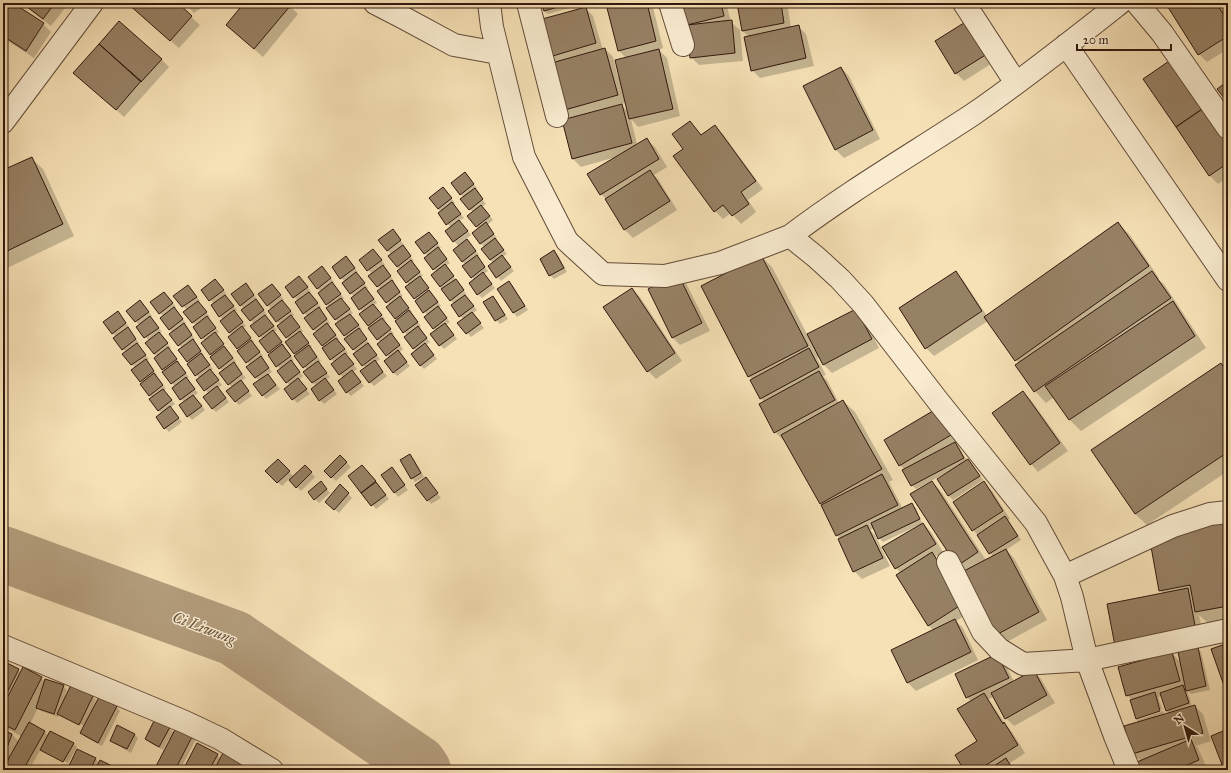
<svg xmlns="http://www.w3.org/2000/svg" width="1231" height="773" font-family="'IM FELL Great Primer',serif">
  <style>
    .shadow { fill: #0003; fill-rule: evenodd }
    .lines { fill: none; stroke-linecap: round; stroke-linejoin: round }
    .river { stroke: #b39d7d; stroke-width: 56 }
    .building { fill: #978165; stroke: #31180d }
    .minor-casing { stroke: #624a37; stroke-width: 24 }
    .minor { stroke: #f9ecd0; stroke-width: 22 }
    .labels { text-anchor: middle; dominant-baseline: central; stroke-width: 3; stroke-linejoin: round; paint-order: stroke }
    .water-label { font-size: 15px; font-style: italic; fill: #654d3a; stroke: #f9ecd0 }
  </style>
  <rect width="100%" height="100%" fill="#f6e1b6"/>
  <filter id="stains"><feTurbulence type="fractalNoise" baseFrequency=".005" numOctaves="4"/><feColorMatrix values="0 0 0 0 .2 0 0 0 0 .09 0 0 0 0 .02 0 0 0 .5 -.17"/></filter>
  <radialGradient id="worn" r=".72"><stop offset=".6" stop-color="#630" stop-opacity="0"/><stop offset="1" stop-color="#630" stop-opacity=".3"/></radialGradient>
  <path class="shadow" d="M3 3H11L43 24 51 32 34 58 3 38Z
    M21 3H69L51 26Z
    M129 3H176L200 25 179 48 136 11Z
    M184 3H208L194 13Z
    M245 3H287L298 14 263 57 227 25Z
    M542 3H588L548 14 544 11Z
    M613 3H652L663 48 659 50 667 58 680 116 638 127 631 119 637 145 647 140 655 147 667 167 654 175 658 179 677 210 633 238 625 230 606 199 601 194 616 157 581 167 573 159 570 119 561 111 546 57 585 8 593 16 603 50 605 49 613 57 618 77 620 76 626 58 618 50ZM627 103 629 113 620 104Z
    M683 3H726L731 22 740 30 743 61 699 65 691 57Z
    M738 3H787L791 27 798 26 806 34 814 66 760 78 752 70 749 37 742 30Z
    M1170 3H1218L1228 18V49L1207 62 1199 54Z
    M967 22 994 62 964 81 956 73Z
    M161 59 169 67 124 117 83 80Z
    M841 68 849 76 880 139 844 158 836 150Z
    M1144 79 1228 132V177L1218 184 1210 176Z
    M690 122 702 136 715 127 723 134 763 189 748 200 756 212 741 224 731 213 723 219 715 211 685 149Z
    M31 158 43 169 74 236 3 270V171Z
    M465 173 477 188 475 190 486 204 482 207 493 220 487 225 497 238 495 240 507 254 502 257 514 271 501 281 489 266 494 263 490 260 484 247 473 233 479 229 476 226 473 213 462 199 464 197 460 194Z
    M443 188 455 203 453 204 464 218 459 221 471 235 466 239 479 255 477 257 488 271 484 274 495 288 482 298 478 294 475 280 472 277 466 265 462 261 459 247 446 231 451 227 447 224 441 212 438 209Z
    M1118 223 1130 235 1159 278 1158 279 1164 284 1206 348 1081 431 1069 419 1054 397 1046 403 1035 391 1019 363 988 321 934 356 926 348 955 272 963 280 987 316Z
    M396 234 404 245 402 246 414 261 412 262 423 276 420 278 441 306 438 308 450 322 446 325 457 339 444 349 440 345 436 331 433 328 427 315 415 298 410 285 406 282 391 254 379 240Z
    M433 237 441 248 439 249 450 263 446 266 467 295 465 296 477 310 472 314 484 328 471 337 459 323 464 319 460 316 454 304 440 286 437 272 434 269 428 257 425 253Z
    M554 252 558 255 567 272 554 279 550 275Z
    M377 254 385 265 383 266 394 281 392 282 403 296 401 298 412 312 411 313 421 326 419 328 430 342 426 345 437 359 424 369 420 365 416 351 413 348 408 336 396 322 398 320 395 318 390 305 387 302 381 290 370 276 372 274 360 260Z
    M761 256 772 267 808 336 856 310 864 318 879 348 832 373 824 365 820 357 817 358 826 375 823 376 827 380 839 403 843 401 855 412 893 480 889 482 903 509 912 505 916 508 922 523 931 532 943 552 935 557 940 562 971 612 956 621 963 628 978 660 916 691 908 683 892 651 933 630 929 626 901 573 896 568 918 527 917 526 883 542 879 538 875 528 870 530 875 535 890 566 862 579 854 571 841 539 837 535 823 505 821 503 785 439 783 440 775 432 764 402 761 398 753 380 749 376Z
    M350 261 358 272 356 273 368 288 366 289 377 303 374 305 385 319 384 321 394 334 392 335 403 349 399 353 410 366 397 376 393 372 390 358 387 355 381 343 368 325 363 312 360 309 354 297 343 283 345 282 341 278Z
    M322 267 334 282 332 284 344 298 342 300 353 313 350 315 362 329 360 331 370 344 368 345 380 359 375 363 387 376 374 386 370 382 366 368 355 355 357 353 345 339 347 338 337 325 339 323 328 309 330 307 327 304 321 292 317 288Z
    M678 275 686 283 710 331 680 345 672 337Z
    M303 281 311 292 309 293 321 307 319 309 330 323 328 325 339 339 338 340 348 353 346 355 357 369 353 372 364 386 351 396 347 392 343 378 332 364 334 362 323 349 325 347 322 345 317 333 314 329 308 317 296 303 298 301 286 287Z
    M509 282 513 286 528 310 517 317 514 313 498 289Z
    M219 284 227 295 225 296 237 310 235 312 246 326 243 328 254 342 253 343 263 356 261 358 272 372 268 375 280 389 266 399 263 395 259 381 248 367 250 365 237 348 232 335 229 332 223 320 212 306 214 304 202 290Z
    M249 288 257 299 256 300 267 315 265 316 277 330 274 332 285 346 284 347 294 360 292 362 303 376 299 380 310 394 297 403 285 389 290 385 286 382 281 370 269 356 271 354 268 352 263 339 252 326 254 324 243 310 244 309 241 305Z
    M276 289 284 300 282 301 294 315 292 317 303 331 301 333 312 347 310 348 321 361 318 363 330 377 326 380 337 394 324 404 320 400 316 386 305 372 307 370 295 353 281 325 269 311 271 309 268 305Z
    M632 289 640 297 682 361 656 379 648 371 605 307Z
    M192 290 200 301 198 302 210 317 208 318 219 332 216 335 236 362 234 364 246 378 241 381 252 396 239 405 236 402 232 387 229 384 223 372 210 354 205 341 194 328 196 326 185 312 187 310 175 296Z
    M164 293 176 307 174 309 186 323 184 325 195 339 193 341 204 355 203 356 213 369 211 371 222 385 218 388 229 402 216 412 212 408 209 394 197 380 199 378 188 365 190 363 188 361 182 348 179 345 173 333 169 329 164 317 160 313Z
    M493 297 497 301 508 319 500 324 496 320Z
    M140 301 152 316 150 317 162 332 160 333 171 348 169 349 180 363 178 364 189 377 186 379 198 393 194 396 205 410 192 420 180 406 184 402 181 399 175 387 163 369 157 356 154 354 149 341 137 327 139 325 128 311Z
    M121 316 129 327 128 329 139 343 137 345 149 359 146 361 157 375 156 376 166 389 164 391 175 404 170 408 182 422 169 432 165 428 162 414 158 410 152 398 141 381 135 368 124 354 126 352 123 349 116 337 113 333Z
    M1221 365 1228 372V471L1147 525 1135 514 1093 451Z
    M1023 392 1031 400 1068 451 1038 472 1031 464Z
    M936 410 958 443 956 444 959 447 967 461 968 460 972 464 983 480 953 500 949 496 938 479 945 475 944 474 931 481 940 490 986 560 993 557 978 535 973 530 984 483 992 491 1010 519 1008 520 1021 540 1006 550 1014 558 1047 620 1005 643 963 572 931 481 916 489 912 485 905 470 900 465Z
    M340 456 351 467 336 481 325 471Z
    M410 456 414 459 424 477 415 482 412 478Z
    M278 460 294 477 305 466 315 477 301 491 289 479 282 486 266 471Z
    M392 468 408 490 398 497 382 475Z
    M366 470 389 499 376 509 350 477Z
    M426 479 441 498 431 504 428 500Z
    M324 486 330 493 319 503 315 499Z
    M340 486 352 498 339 513 330 505Z
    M1228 518V619L1208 623 1199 615 1204 638 1160 590Z
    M1198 649 1201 652 1210 690 1191 694 1187 690 1192 707 1195 706 1203 714 1211 741 1196 746 1198 748 1207 768 1202 770H1142L1141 761 1133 754 1140 723 1137 720 1163 711 1164 716 1170 714 1167 711 1162 696 1158 697 1162 709 1137 717V719L1132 700 1127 695 1172 653 1181 663Z
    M3 663 18 670 21 673 41 678 46 682 63 686 67 690 65 696 66 697 92 696 96 700 92 710H93L100 699 117 707 120 711 102 746 85 737 81 733 84 728 62 718 84 728V726L62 715V717L59 714 58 717 41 711 38 708 30 724 44 732 49 736 73 743 77 747 67 765 68 763 45 751V753L41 749 29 770H12L10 769V770H3V731L12 734 19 742 22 737 3 726Z
    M1005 663 1014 682 1033 671 1041 679 1055 703 1014 726 1006 718 994 697 988 699 991 703 1006 725 1012 732 1025 753 1010 763 1015 770H966L978 742 972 702 967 697 957 674Z
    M169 728 174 733 198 735 180 770H155L171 740 169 739 163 750 150 743 146 739Z
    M135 735 138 738 131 753 115 744 111 740Z
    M217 755 221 759 252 770H184Z
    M95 759 100 763 117 770H68Z"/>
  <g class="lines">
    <path class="river" d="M3 554 234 638 419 764 423 770"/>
  </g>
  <path class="building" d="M3 3H13L44 23 26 51 3 36Z
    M22 3H55L43 19Z
    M127 3H178L192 16 170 41Z
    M244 3H288L291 5 254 49 226 25Z
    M541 3H572L544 11Z
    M609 3H647L656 41 618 51 606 4Z
    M682 3H721L724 16 687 25Z
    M737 3H781L784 23 742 31Z
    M1168 3H1216L1228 21V36L1198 55 1166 4Z
    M586 7 596 43 546 58 535 21Z
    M732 20 735 53 690 58 687 25Z
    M119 21 162 59 141 82 99 44Z
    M967 21 987 54 955 74 935 41Z
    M799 25 806 58 751 71 744 37Z
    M99 44 141 81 116 110 73 73Z
    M605 48 618 95 561 111 548 64Z
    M659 49 673 109 629 119 615 60Z
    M1175 57 1208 105 1176 127 1143 79Z
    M841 67 873 130 835 150 803 86Z
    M1228 81V103L1217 89Z
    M622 104 632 143 572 159 562 120Z
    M1208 105 1228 135V163L1209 176 1176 127Z
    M690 121 701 135 715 125 756 181 741 192 749 204 732 216 723 205 714 212 673 156 683 149 672 134Z
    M647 138 659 159 600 195 587 174Z
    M32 157 63 224 3 253V170Z
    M650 170 670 201 624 230 605 199Z
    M465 172 474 184 460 195 451 183Z
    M443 187 452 198 438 209 429 198Z
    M475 188 483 199 469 210 460 199Z
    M452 202 461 214 446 225 438 213Z
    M481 205 490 216 476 227 467 216Z
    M459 220 468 231 453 242 445 231Z
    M486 222 494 234 480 244 472 233Z
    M1118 222 1149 266 1015 361 984 317Z
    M393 229 401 240 387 251 378 240Z
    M429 232 438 243 424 254 415 242Z
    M495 238 504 250 490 260 481 249Z
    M467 239 476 251 462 262 453 250Z
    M403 245 411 256 397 267 388 256Z
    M438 247 447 259 433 270 424 258Z
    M373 249 382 260 367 271 359 260Z
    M554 250 564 268 549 276 540 259Z
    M477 255 485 267 471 278 462 266Z
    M502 255 511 267 496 278 488 266Z
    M761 255 808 346 748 377 701 286Z
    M346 256 355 268 340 279 332 267Z
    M411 260 420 272 406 283 397 271Z
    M445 264 454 276 440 287 431 275Z
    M383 265 391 276 377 287 368 276Z
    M322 266 331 278 317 289 308 277Z
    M956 271 982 311 925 349 899 308Z
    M1152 271 1171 298 1034 392 1015 365Z
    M356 272 365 283 350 294 342 283Z
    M483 272 492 284 477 295 469 283Z
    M678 274 702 323 672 338 648 289Z
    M299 276 308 287 293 298 285 287Z
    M420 276 429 288 414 299 405 287Z
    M215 279 224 290 209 301 201 290Z
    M456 279 464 290 450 301 441 289Z
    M392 280 400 292 386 303 377 291Z
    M509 281 525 306 513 313 497 289Z
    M332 282 341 294 326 305 318 293Z
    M246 283 254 295 240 306 231 294Z
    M272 284 281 295 267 306 258 294Z
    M188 285 197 297 182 307 173 296Z
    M365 287 374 299 359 310 351 298Z
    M632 288 675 353 647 372 603 307Z
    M429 290 438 302 423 313 415 301Z
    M164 292 173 303 159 314 150 302Z
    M309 292 318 303 303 314 295 302Z
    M225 295 234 306 219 317 211 305Z
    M465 295 474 306 459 317 451 305Z
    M400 296 409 308 395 319 386 307Z
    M493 296 505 315 495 321 483 302Z
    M341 298 350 309 335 320 326 308Z
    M256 299 264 310 250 321 241 310Z
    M140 300 149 312 135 322 126 311Z
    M282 300 291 311 276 322 268 311Z
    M198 301 207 312 192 323 183 312Z
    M1173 301 1195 336 1069 420 1045 386Z
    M373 304 382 315 368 326 359 314Z
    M438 306 447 318 433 329 424 317Z
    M174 307 183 319 169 330 160 318Z
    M319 307 327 319 313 330 304 318Z
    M856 309 872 339 823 365 807 334Z
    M234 310 243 322 229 333 220 321Z
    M409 310 418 322 403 333 395 321Z
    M118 311 126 323 112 334 103 322Z
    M472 312 481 323 466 334 457 323Z
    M350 314 359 325 344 336 335 324Z
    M265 315 274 326 259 337 250 326Z
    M291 315 300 327 286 338 277 326Z
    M150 316 159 328 144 338 136 327Z
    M207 316 216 328 201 339 193 327Z
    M382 318 391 329 377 340 368 328Z
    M184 323 192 335 178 346 169 334Z
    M327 323 336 335 322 346 313 334Z
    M445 323 454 335 439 346 430 334Z
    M242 326 251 338 237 349 228 337Z
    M418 326 427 338 413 349 404 337Z
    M128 327 136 339 122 350 113 338Z
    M359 328 367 339 353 350 344 339Z
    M273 330 282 342 268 353 259 341Z
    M300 331 309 343 294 354 285 342Z
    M159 332 168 343 154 354 145 343Z
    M215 332 224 344 210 355 201 343Z
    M391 333 400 345 386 356 377 344Z
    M336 338 345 349 330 360 322 348Z
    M193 339 201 351 187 362 178 350Z
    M251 340 260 352 246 363 237 351Z
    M137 343 146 355 131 365 122 354Z
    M368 343 377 355 362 366 353 354Z
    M425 343 434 355 420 366 411 354Z
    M282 344 291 356 276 367 268 355Z
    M309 345 317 357 303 368 294 356Z
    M224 346 233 358 219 369 210 357Z
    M168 347 177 359 162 370 154 358Z
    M809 348 819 367 760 399 750 380Z
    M398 350 407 362 393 373 384 361Z
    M201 353 210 365 195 376 187 364Z
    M345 353 354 364 339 375 331 364Z
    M261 356 269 368 255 378 246 367Z
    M146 359 154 371 140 382 131 370Z
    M291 360 300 372 286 383 277 371Z
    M375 360 383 372 369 383 360 371Z
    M177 361 186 373 171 384 162 372Z
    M318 361 327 373 312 383 303 372Z
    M234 362 242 374 228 385 219 373Z
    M1221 363 1228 374V452L1135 514 1091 450Z
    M210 369 219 380 204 391 196 380Z
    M352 370 361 382 346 393 338 381Z
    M819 371 835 400 774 433 759 404Z
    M154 373 163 385 149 396 140 384Z
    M268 374 276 385 262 396 253 384Z
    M186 377 195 389 180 400 172 388Z
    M298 378 307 389 292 400 284 389Z
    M325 378 334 390 319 401 311 389Z
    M241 380 249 391 235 402 226 391Z
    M217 386 226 398 212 409 203 397Z
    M163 389 172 400 158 411 149 399Z
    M1023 391 1060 443 1030 465 992 413Z
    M193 395 202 406 187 417 179 405Z
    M843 400 882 469 820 504 781 435Z
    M170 406 179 418 164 429 156 417Z
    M936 409 951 435 899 466 884 440Z
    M955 442 964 458 911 486 902 470Z
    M410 454 421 473 411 479 400 460Z
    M340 455 347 462 331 478 324 471Z
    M278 459 290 471 277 483 265 471Z
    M968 459 980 476 948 496 937 479Z
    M305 465 312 472 296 488 289 480Z
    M362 465 376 481 361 493 348 476Z
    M392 467 405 485 394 493 381 475Z
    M882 474 898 505 836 536 821 505Z
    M426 477 438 493 427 501 415 485Z
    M321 481 327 489 314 500 308 492Z
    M932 481 978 552 957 566 910 494Z
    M984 481 1003 511 972 531 953 502Z
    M376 482 386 495 371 506 361 493Z
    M340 484 349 493 334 510 325 502Z
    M912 503 920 519 878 539 871 523Z
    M1005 516 1018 536 989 554 977 535Z
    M1228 517V606L1195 612 1190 585 1159 591 1150 541 1180 535 1179 527Z
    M923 523 936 544 895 569 882 547Z
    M867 525 883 558 853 572 838 539Z
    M1006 549 1039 612 996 635 962 572Z
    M932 552 964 603 928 626 896 575Z
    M1188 588 1196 631 1115 646 1107 604Z
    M955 619 971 652 907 683 891 650Z
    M1228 643V697L1211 649Z
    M1198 647 1206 686 1186 691 1178 652Z
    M1172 652 1180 681 1126 696 1118 667Z
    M997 654 1009 678 966 698 955 674Z
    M3 661 19 669 3 701Z
    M23 667 42 677 15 730 3 724V706Z
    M1034 670 1047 695 1005 719 991 693Z
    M45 679 64 685 54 714 36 708Z
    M71 685 93 696 79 725 57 714Z
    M1183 685 1189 703 1166 711 1160 693Z
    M1155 692 1160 711 1136 719 1130 700Z
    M984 693 1003 724 1004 722 1018 745 978 770H964L955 755 977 741 957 709Z
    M99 697 117 706 98 743 80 733Z
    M1195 705 1203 733 1132 754 1124 726Z
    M155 719 170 727 159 747 145 739Z
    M29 722 45 731 23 770H13L5 765Z
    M179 722 195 731 175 770H154Z
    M117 725 135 734 127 749 110 741Z
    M1228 729V770H1224L1211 736Z
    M3 730 12 734 3 759Z
    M50 731 74 743 63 762 40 750Z
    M1191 739 1199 760 1176 770H1141L1137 762Z
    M197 743 218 754 209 770H183Z
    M77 749 96 758 90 770H67Z
    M223 753 254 770H214Z
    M1006 758 1013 770H988Z
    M100 760 120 770H95Z"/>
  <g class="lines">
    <g class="minor-casing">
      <path id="minor" d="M375 3 404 18 454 45 498 53
        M489 3 492 27 524 157 567 241 603 274 665 276 720 263 790 236 816 257 840 279 863 304 938 401 1036 523 1065 576 1072 597 1087 660 1115 736 1129 770
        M528 3 557 116
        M670 3 683 45
        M964 3 1016 83
        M1137 3 1162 33 1228 128
        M1066 45 1228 280
        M3 122 92 3
        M790 236C848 192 911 155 972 115 1023 80 1072 41 1120 3
        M948 562 983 632 999 649 1023 664 1087 660 1228 630
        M1065 576 1173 526 1210 514 1228 512
        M3 646 185 722 221 739 272 770"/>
    </g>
    <use href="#minor" class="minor"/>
  </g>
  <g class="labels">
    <g class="water-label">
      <text transform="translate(204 628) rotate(21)">Ci Liwung</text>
    </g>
  </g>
  <rect width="1231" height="773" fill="none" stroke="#f6e1b6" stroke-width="16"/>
  <rect x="4" y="4" width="1223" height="765" fill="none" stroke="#31180d" stroke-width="2"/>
  <rect x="8" y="8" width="1215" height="757" fill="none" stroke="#31180d"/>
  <g transform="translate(1185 727) rotate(323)" stroke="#f9ecd0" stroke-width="3" paint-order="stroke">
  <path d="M0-3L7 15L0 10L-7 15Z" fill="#31180d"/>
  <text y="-6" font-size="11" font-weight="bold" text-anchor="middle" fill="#31180d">N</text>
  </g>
  <path d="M1077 44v6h94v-6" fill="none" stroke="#31180d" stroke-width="2"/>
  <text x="1083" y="44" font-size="12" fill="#31180d" stroke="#f9ecd0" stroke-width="3" paint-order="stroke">20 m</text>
  <rect width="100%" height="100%" filter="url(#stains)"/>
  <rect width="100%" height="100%" fill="url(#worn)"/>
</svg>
